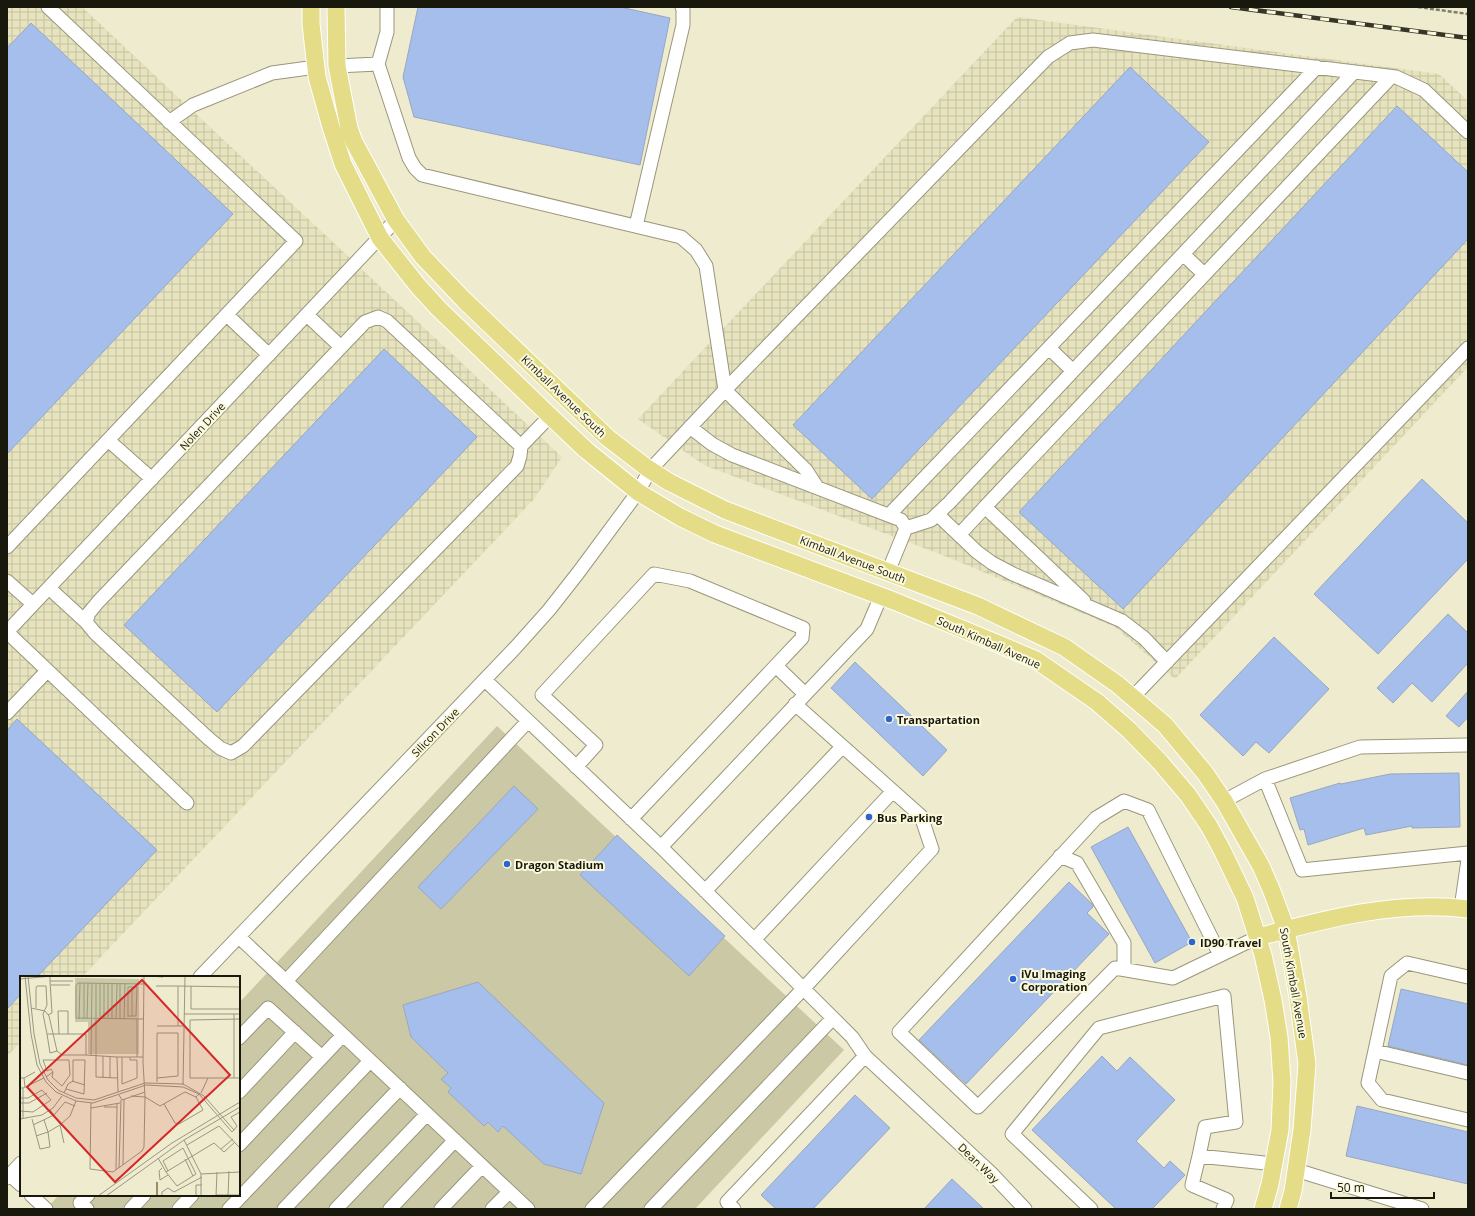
<svg xmlns="http://www.w3.org/2000/svg" width="1475" height="1216" font-family="'Open Sans',sans-serif">
  <style>
    .industrial { fill: url(#industrial-grid) }
    .green { fill: #cac8a5 }
    .building { fill: #a5beeb; stroke: #99a7c0 }
    .lines { fill: none; stroke-linecap: round; stroke-linejoin: round }
    .minor-casing { stroke: #99977b; stroke-width: 15 }
    .major-casing { stroke: #fff; stroke-width: 19 }
    .path { stroke: #7f7d69; stroke-width: 2.5; stroke-dasharray: 4 2; stroke-linecap: butt }
    .minor { stroke: #fff; stroke-width: 13 }
    .major { stroke: #e4dc87; stroke-width: 17 }
    .rail-casing { stroke: #363527; stroke-width: 4.5 }
    .rail { stroke: #fbf9db; stroke-width: 3; stroke-dasharray: 9; stroke-linecap: butt }
    .poi-dot { fill: #2c64d2; stroke: #fbf9db; stroke-width: 1.5 }
    .labels { text-anchor: middle; dominant-baseline: central; stroke-width: 4; stroke-linejoin: round; paint-order: stroke }
    .street-label { font-size: 11px; fill: #19180d; stroke: #fbf9db }
    .poi-label { font-size: 11px; font-weight: bold; fill: #19180d; stroke: #fbf9db; text-anchor: start }
    .inset-river { fill: none; stroke: #96925f; stroke-width: 2 }
    .inset-road { fill: none; stroke: #999781; stroke-width: 1 }
    .view { fill: #d62828; fill-opacity: 0.15; stroke: #d62828; stroke-width: 2 }
    .inset-edge { fill: none; stroke: #19180d; stroke-width: 2 }
  </style>
  <defs>
    <pattern id="industrial-grid" width="8" height="8" patternUnits="userSpaceOnUse"><rect width="8" height="8" fill="#e6e3be"/><path d="M0 4h8M4 0v8" fill="none" stroke="#c5c2a2"/></pattern>
  </defs>
  <rect width="100%" height="100%" fill="#eeebce"/>
  <path class="industrial" d="M7 7H82L562 457 534 499 82 977H21V1042L7 1056Z
    M1017 17 1439 74 1468 101V367L1175 679 1115 627 950 558 704 465 638 419Z"/>
  <path class="green" d="M497 726 844 1050 695 1209H46L59 1195H239V1003Z"/>
  <path class="building" d="M418 7H620L670 18 640 165 414 117 403 77Z
    M31 23 233 214 7 454V48Z
    M1130 67 1209 142 872 499 793 425Z
    M1397 106 1468 172V239L1123 609 1019 512Z
    M384 349 477 437 217 712 124 625Z
    M1422 479 1468 523V559L1378 654 1314 594Z
    M1448 614 1468 633V663L1432 702 1412 683 1393 703 1377 688Z
    M1274 637 1329 689 1269 753 1256 742 1243 756 1200 715Z
    M855 662 947 750 923 776 831 688Z
    M1468 691V717L1459 727 1446 716Z
    M17 719 157 850 37 977H21V994L7 1009V730Z
    M1459 773 1460 827 1412 828V826L1366 835 1364 828 1308 845 1304 829 1300 830 1290 798 1340 783 1341 784 1390 774Z
    M514 786 538 809 441 909 418 887Z
    M1128 827 1192 942 1155 963 1091 847Z
    M617 835 725 936 689 976 580 875Z
    M1069 882 1092 904 1093 907 1087 913 1109 934 966 1084 919 1040Z
    M478 982 604 1103 581 1174 544 1164 503 1126 498 1132 488 1122 484 1126 448 1092 451 1088 441 1079 448 1073 411 1037 403 1005Z
    M1401 989 1468 1004V1065L1388 1046Z
    M1102 1056 1117 1071 1130 1057 1175 1100 1136 1141 1164 1168 1170 1161 1185 1175 1152 1209H1116L1032 1130Z
    M855 1095 890 1128 813 1209H776L761 1195Z
    M1357 1106 1468 1132V1184L1346 1156Z
    M952 1179 984 1209H924Z"/>
  <g class="lines">
    <g class="minor-casing">
      <path id="minor" d="M378 64 387 32V7
        M169 122 193 105 272 73 316 67
        M636 226 683 25V10L682 7
        M1183 254 1204 274
        M227 315 269 355
        M307 315 341 347
        M1049 348 1073 371
        M690 427 712 444 732 455 901 520 906 528 888 572
        M108 440 152 479
        M521 446 520 456 517 466 243 746 231 753 220 748 208 738 95 633 86 622 89 613 98 602 365 322 378 317 387 321 521 446 550 416
        M817 487 806 470 725 390 1048 57 1070 43 1093 40 1396 77 1424 90 1468 132
        M985 507 1391 77
        M937 514 977 552 992 563 1013 574 1122 621 1144 638 1167 662
        M889 515 1317 67
        M906 528 931 520 949 503 1354 72
        M959 535 985 507 1084 601
        M7 547 296 241 48 7
        M7 581 33 604
        M49 588 86 622
        M776 666 805 694
        M485 680 661 847 867 629 881 596
        M1133 697 1468 348
        M7 713 47 671
        M576 767 596 745 542 695 654 574 690 581 803 628 802 638 631 819
        M1265 779 1302 870 1468 853
        M1224 801 1265 779 1360 747 1468 745
        M187 803 7 632 396 220
        M661 847 852 1037 865 1056
        M1060 856 1077 863 1124 943V969
        M705 891 842 747
        M1461 908 1468 860
        M239 937 528 1209
        M754 940 893 791
        M1220 955 1148 810 1124 801 1096 818 899 1032 978 1107 1115 968 1173 978 1258 937
        M200 977 515 648 549 610 578 573 638 492 650 470 725 390 706 266 696 250 681 237 422 175 415 168 409 158 378 64 337 66
        M1468 977 1407 963 1391 976 1368 1083 1382 1100 1468 1120
        M286 981 528 721
        M239 1038 268 1008 322 1057
        M1375 1051 1468 1073
        M239 1092 295 1032
        M239 1145 343 1035
        M1199 1156 1274 1164
        M1296 1170 1422 1209
        M10 1175 21 1185
        M7 1178 21 1163
        M31 1195 46 1209
        M87 1209 80 1203 88 1195
        M131 1209 144 1195
        M179 1209 192 1195
        M229 1209 370 1061
        M284 1209 400 1088
        M336 1209 427 1114
        M390 1209 455 1140
        M441 1209 482 1166
        M492 1209 509 1192
        M592 1209 804 988 932 849 921 816 795 704
        M651 1209 833 1018
        M734 1209 727 1202 865 1056 991 1173 1025 1209
        M1091 1209 1012 1134 1099 1028 1224 996 1236 1122 1205 1127 1199 1156 1192 1185 1227 1200 1223 1209"/>
    </g>
    <g class="major-casing">
      <path id="major" d="M311 7V24L317 77 331 127 343 164 380 238 418 286 438 308 550 416 586 450 638 492 680 517 715 534 894 601 989 640 1036 660 1097 702 1129 730 1160 762 1188 795 1209 826 1222 850 1245 898 1263 955 1273 1000 1279 1037 1282 1082 1280 1130 1270 1184 1263 1209
        M336 7 337 66 349 128 354 142 396 220 423 257 465 301 608 438 647 468 669 482 725 510 978 606 1064 647 1117 684 1165 725 1205 773 1224 801 1261 866 1271 889 1286 929 1298 997 1307 1064 1302 1130 1293 1191 1288 1209
        M1258 937C1326 919 1397 900 1468 909"/>
    </g>
    <path class="path" d="M1418 7 1468 14"/>
    <use href="#minor" class="minor"/>
    <use href="#major" class="major"/>
    <g class="rail-casing">
      <path id="rail" d="M1231 7 1468 38"/>
    </g>
    <use href="#rail" class="rail"/>
  </g>
  <g class="poi-dot">
    <circle cx="889" cy="719" r="4"/>
    <circle cx="869" cy="817" r="4"/>
    <circle cx="507" cy="864" r="4"/>
    <circle cx="1192" cy="942" r="4"/>
    <circle cx="1013" cy="979" r="4"/>
  </g>
  <g class="labels">
    <g class="street-label">
      <text transform="translate(564 396) rotate(44)">Kimball Avenue South</text>
      <text transform="translate(202 426) rotate(-47)">Nolen Drive</text>
      <text transform="translate(853 559) rotate(21)">Kimball Avenue South</text>
      <text transform="translate(989 642) rotate(24)">South Kimball Avenue</text>
      <text transform="translate(435 732) rotate(-46)">Silicon Drive</text>
      <text transform="translate(1294 983) rotate(80)">South Kimball Avenue</text>
      <text transform="translate(979 1163) rotate(44)">Dean Way</text>
    </g>
    <g class="poi-label">
      <text x="897" y="719">Transpartation</text>
      <text x="877" y="817">Bus Parking</text>
      <text x="515" y="864">Dragon Stadium</text>
      <text x="1200" y="942">ID90 Travel</text>
      <text x="1021" y="973">iVu Imaging<tspan x="1021" dy="13">Corporation</tspan></text>
    </g>
  </g>
  <g transform="translate(20 976)">
    <rect width="220" height="220" fill="#eeebce"/>
    <path d="M55 2 119 3V78H68V46H55Z" fill="#cac8a5"/>
    <path class="inset-river" d="M137 206V220"/>
    <path class="inset-road" d="M5 0 11 58 17 89 26 106 36 116 56 125 73 127 126 109 163 111 179 118 212 156 214 154 184 120 163 108 125 107 74 124 56 122 38 114 28 104 20 88 14 58 8 0M124 0 123 86 125 121 140 130 165 116 176 121 179 118M129 0 143 1M143 0H162M30 1V5H53M0 3 32 0M76 8V101L97 102M31 9H50M136 10H158V50M158 10 220 11M171 10V33H220M112 11V40M11 32 25 35 29 40 37 75 42 79H66V58H39M16 32V12L17 10H26L27 29 23 38 27 58H39L38 35H48V58M164 38H220M214 38V102H220M28 39 32 37 30 5M108 40H116L117 11H108M108 41V11M84 42V8M92 42V8M59 43 60 7M64 43V7M67 43 68 7M80 43V8M88 43V8M96 43 97 8M100 43V8M104 43 105 8M117 43V81M124 43 56 42V10L58 7 124 8M137 50H164M27 58 30 77 37 75M66 79 97 81M71 80 72 7M83 80V102M102 81V108L117 102V84H110V81M26 101 33 96 31 93 27 95 23 84H49L50 99 42 110 32 101 33 96M0 102H4L5 111M4 102 15 96M90 102V81M214 102H170V44L220 43M52 105 65 109M137 106V102L158 100V57H137V102M163 109 165 0M0 112H3V143M3 112 24 102M98 116 97 81H123M44 117 48 108 53 105V84H65L64 118 46 113M181 117 188 102M99 119 102 124 125 116M0 122H8L22 114 31 124 13 136 0 135M0 127H9L27 117M71 127 70 193 93 196 122 175 124 171 125 121 111 120M144 128 155 147 159 148 183 134 176 121M84 131H97V127M71 132 100 127M33 139 41 149M34 139 45 126 55 130M0 143 22 139 33 132 42 120M12 143 20 173 30 171 28 156 40 149M13 149 34 139 30 134M214 154 217 150 211 141 220 136M16 160 28 156 24 144M164 164 181 198V220M44 167 40 149 50 140 56 125M167 169 199 150 219 171M201 173 213 163M138 182 146 196 194 167 204 176 215 166M165 183 173 200M103 189 104 123M99 192 101 124M142 192 139 195 140 204 148 199M96 194 97 131M146 196 157 210 176 198 163 172 143 185 148 195M181 198 220 196M196 219H220M78 220 152 167 220 126M86 220 164 164 220 131M142 220V216L148 212 154 216 182 201M176 220V209H182M196 220 197 196M208 220 209 195"/>
    <path class="view" d="M122 4 210 99 95 206 7 111Z"/>
    <rect width="220" height="220" class="inset-edge"/>
  </g>
  <rect width="1475" height="1216" fill="none" stroke="#19180d" stroke-width="16"/>
  <path d="M1331 1192v6h103v-6" fill="none" stroke="#19180d" stroke-width="2"/>
  <text x="1337" y="1192" font-size="12" fill="#19180d" stroke="#fbf9db" stroke-width="3" paint-order="stroke">50 m</text>
</svg>
